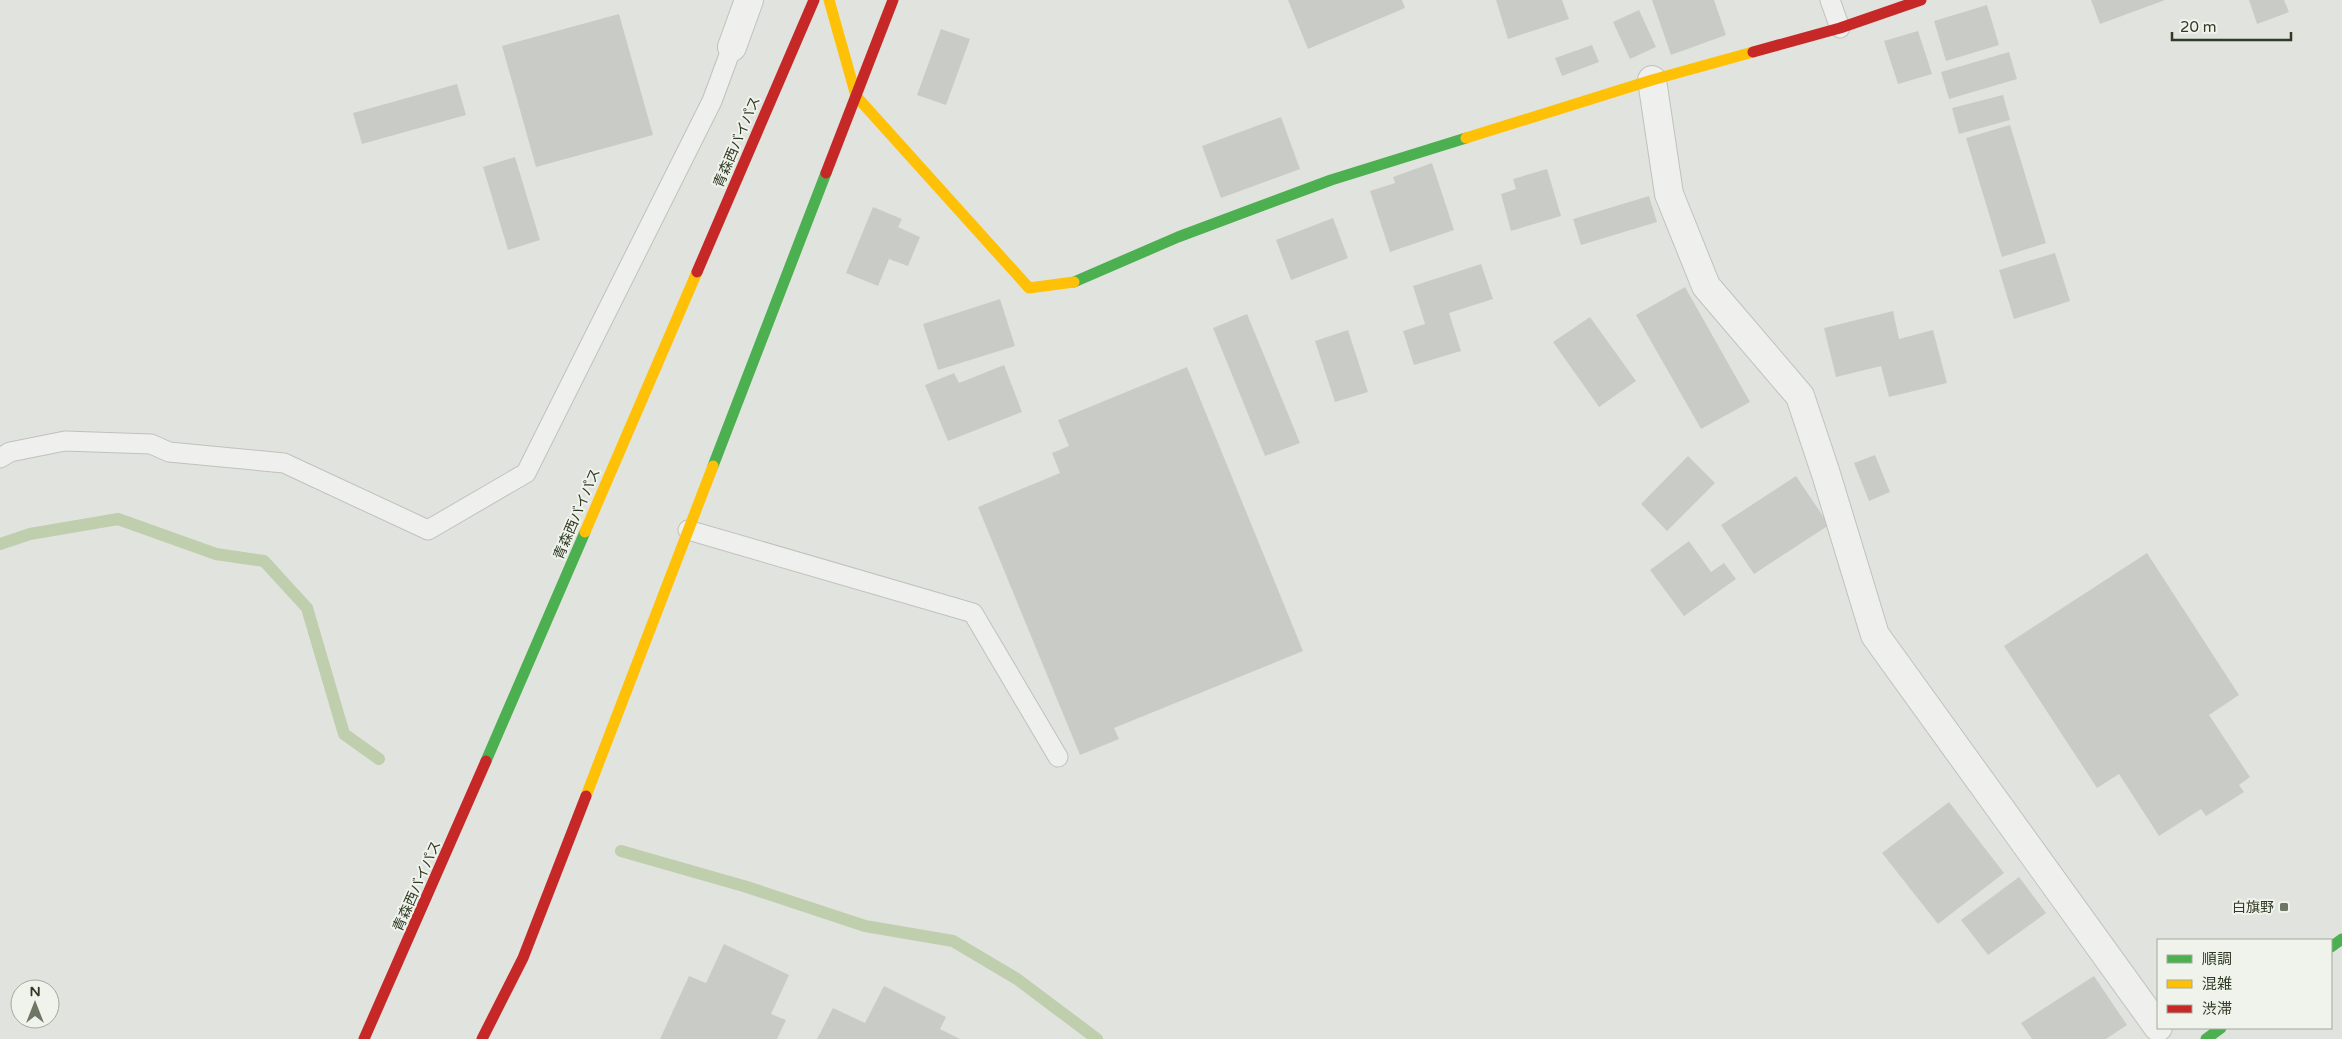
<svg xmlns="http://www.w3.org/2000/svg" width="2342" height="1039" font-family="'Varela Round','Noto Sans JP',sans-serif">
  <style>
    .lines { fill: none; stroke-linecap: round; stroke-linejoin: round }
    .stream { stroke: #bfcead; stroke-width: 12 }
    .building { fill: #c9ccc6 }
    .lane-casing { stroke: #bfc2bc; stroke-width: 21 }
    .street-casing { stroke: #bfc2bc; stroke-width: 30 }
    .lane { stroke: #eff0ed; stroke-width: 19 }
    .street { stroke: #eff0ed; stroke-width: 28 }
    .fast { stroke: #4caf50; stroke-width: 11 }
    .slow { stroke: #ffc107; stroke-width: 11 }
    .jam { stroke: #c62828; stroke-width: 11 }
    .poi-dot { fill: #6e7666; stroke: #eff3eb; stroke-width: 2 }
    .labels { text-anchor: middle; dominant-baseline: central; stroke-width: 4; stroke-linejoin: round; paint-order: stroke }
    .street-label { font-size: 14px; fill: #303b26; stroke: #eff3eb }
    .poi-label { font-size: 14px; fill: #303b26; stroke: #eff3eb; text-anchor: end }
  </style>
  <rect width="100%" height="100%" fill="#e1e4de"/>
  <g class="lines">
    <path class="stream" d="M0 544 30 534 118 519 216 554 264 561 307 608 344 734 379 759
      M621 851 747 887 865 926 953 941 1017 979 1097 1039"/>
  </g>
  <path class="building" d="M1288 0H1402L1405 8 1308 49Z
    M1496 0H1562L1569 19 1508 39Z
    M1652 0H1714L1726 35 1671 55Z
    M2091 0H2165L2100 24Z
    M2249 0H2284L2289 12 2257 24Z
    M1987 5 1999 45 1946 61 1934 21Z
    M1639 10 1656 47 1630 59 1613 22Z
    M619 14 653 135 536 167 502 46Z
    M941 29 970 39 946 105 917 95Z
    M1918 31 1932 74 1898 84 1884 41Z
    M1592 45 1599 62 1562 76 1555 58Z
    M2009 52 2017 79 1949 99 1941 72Z
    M457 84 466 115 362 144 353 113Z
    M2003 95 2010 120 1959 134 1952 108Z
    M1281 117 1300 169 1221 198 1202 146Z
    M2010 125 2046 243 2002 257 1966 138Z
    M515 157 540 240 508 250 483 167Z
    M1432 163 1454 230 1390 252 1370 191 1395 183 1393 177Z
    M1547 169 1561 216 1511 231 1501 194 1516 189 1513 179Z
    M1649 196 1657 222 1581 245 1573 219Z
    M873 207 902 219 898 227 920 237 908 266 889 259 878 286 846 273Z
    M1333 218 1348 258 1291 280 1276 240Z
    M2055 253 2070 301 2014 319 1999 270Z
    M1481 264 1493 299 1449 313 1461 351 1414 365 1403 331 1425 324 1413 286Z
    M1685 287 1750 402 1701 429 1636 315Z
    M1000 299 1015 346 938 370 923 324Z
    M1893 311 1899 339 1933 330 1947 383 1889 397 1881 366 1836 377 1824 328Z
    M1247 314 1300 443 1265 456 1213 328Z
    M1590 317 1636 381 1599 407 1553 342Z
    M1348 330 1368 392 1335 402 1315 341Z
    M1004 365 1022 412 948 441 925 385 954 373 959 383Z
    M1187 367 1303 651 1114 728 1119 739 1080 755 978 507 1060 473 1052 453 1069 446 1058 420Z
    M1875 455 1890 492 1869 501 1854 463Z
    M1688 456 1715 483 1667 531 1641 504Z
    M1796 476 1829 525 1754 574 1721 525Z
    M1689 541 1711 572 1724 563 1736 579 1684 616 1650 570Z
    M2147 553 2239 695 2209 715 2250 777 2239 785 2244 792 2206 816 2201 809 2159 836 2119 774 2097 788 2004 646Z
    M1949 802 2004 873 1938 924 1882 853Z
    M2019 877 2046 913 1988 955 1961 920Z
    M724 944 789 975 771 1014 786 1020 777 1039H660L689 976 706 983Z
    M2094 976 2127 1025 2106 1039H2032L2021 1023Z
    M884 986 946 1017 940 1029 960 1039H817L833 1008 865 1023Z"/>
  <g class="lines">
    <g class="lane-casing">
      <path id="lane" d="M1830 0 1840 28
        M0 458 10 452 65 441 151 444 169 452 284 463 428 530 526 473 712 101 732 47
        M688 530 973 613 1058 757"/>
    </g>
    <g class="street-casing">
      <path id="street" d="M732 47 749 0
        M1652 80 1669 194 1706 286 1800 396 1826 474 1875 635 2158 1027"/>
    </g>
    <use href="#lane" class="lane"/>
    <use href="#street" class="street"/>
    <path class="fast" d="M1074 282 1178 237 1331 180 1466 138
      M713 466 826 173
      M486 761 585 532
      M2331 947 2342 939
      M2206 1039 2221 1028"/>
    <path class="slow" d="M829 0 856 96 1029 288 1074 282
      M1466 138 1652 80 1753 52
      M585 532 697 272
      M586 796 713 466"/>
    <path class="jam" d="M1753 52 1840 28 1921 0
      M826 173 893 0
      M697 272 814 0
      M364 1039 486 761
      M482 1039 523 958 586 796"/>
  </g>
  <rect class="poi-dot" x="2279" y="902" width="10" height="10" rx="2.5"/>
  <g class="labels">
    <g class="street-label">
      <text transform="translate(737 142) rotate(-67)">青森西バイパス</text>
      <text transform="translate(577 514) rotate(-67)">青森西バイパス</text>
      <text transform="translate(417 886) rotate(-66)">青森西バイパス</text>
    </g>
    <g class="poi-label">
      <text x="2274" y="907">白旗野</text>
    </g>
  </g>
  <rect x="2157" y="939" width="175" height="90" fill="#eff3eb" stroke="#a3a99c"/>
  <rect x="2167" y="955" width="25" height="8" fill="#4caf50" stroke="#a3a99c"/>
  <text x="2202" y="964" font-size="15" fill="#303b26">順調</text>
  <rect x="2167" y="980" width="25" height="8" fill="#ffc107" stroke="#a3a99c"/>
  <text x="2202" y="989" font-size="15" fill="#303b26">混雑</text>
  <rect x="2167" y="1005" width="25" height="8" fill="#c62828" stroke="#a3a99c"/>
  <text x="2202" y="1014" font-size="15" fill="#303b26">渋滞</text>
  <g transform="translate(35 1004)"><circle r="24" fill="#eff3eb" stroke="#a3a99c"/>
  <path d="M0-4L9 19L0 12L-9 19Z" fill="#6e7666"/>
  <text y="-8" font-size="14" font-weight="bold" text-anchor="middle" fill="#303b26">N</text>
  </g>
  <path d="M2172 32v8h119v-8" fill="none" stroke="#303b26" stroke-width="2.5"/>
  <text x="2180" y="32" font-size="15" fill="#303b26" stroke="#eff3eb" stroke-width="4" paint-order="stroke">20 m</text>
</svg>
